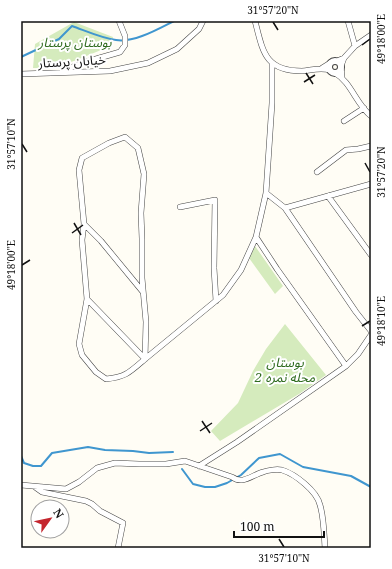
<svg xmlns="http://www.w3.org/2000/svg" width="392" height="569" font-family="'Noto Serif','Noto Sans Arabic',serif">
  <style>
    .green { fill: #d5ebbd }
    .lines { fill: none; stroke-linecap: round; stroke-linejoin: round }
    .stream { stroke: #3f96cf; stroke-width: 2 }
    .minor-casing { stroke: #444; stroke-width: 6 }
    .tertiary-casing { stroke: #444; stroke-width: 8 }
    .minor { stroke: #fff; stroke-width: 5 }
    .tertiary { stroke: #fff; stroke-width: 6 }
    .ticks { fill: none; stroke: #111; stroke-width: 1.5 }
    .labels { text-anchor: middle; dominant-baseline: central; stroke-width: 4; stroke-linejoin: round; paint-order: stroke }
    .park-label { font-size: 13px; font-style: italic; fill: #2f6b1f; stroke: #fff }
    .street-label { font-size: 13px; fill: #111; stroke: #fff }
    .neatline { fill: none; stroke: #111; stroke-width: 1.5 }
    .ticks-label { font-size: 10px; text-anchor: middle; fill: #111 }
  </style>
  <rect width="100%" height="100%" fill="#fffdf5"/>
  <path class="green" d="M74 22 113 37 111 46 74 61 49 68H33L35 44Z
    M255 246 283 286 275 294 249 258Z
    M285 324 326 375 299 394 220 441 211 431 238 403 253 371 266 349Z"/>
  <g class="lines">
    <path class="stream" d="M21 57 59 39 72 26C86 31 101 38 116 40 134 43 158 29 174 21
      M21 456 24 463 33 466H41L52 453 88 447 105 450 133 451 149 453 173 452
      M182 469 193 484 205 487H215L227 483 241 475 259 458 280 454 303 467 351 476 371 487"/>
    <g class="minor-casing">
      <path id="minor" d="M255 21C263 52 265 71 302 71 312 70 320 67 330 70
        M348 21 355 46
        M337 61 344 58 355 46 371 35
        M322 68 330 63
        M63 71 82 63 120 52 125 45V36L119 21
        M335 73C351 82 356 104 371 116
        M21 74 110 71 148 63 177 49 199 29 203 21
        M342 77 341 66 344 58
        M344 121 364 108
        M317 172 346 150 358 149 371 146
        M266 193 285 208 371 184
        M328 196 371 255
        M180 207 215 200 214 268 216 301
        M285 208 356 312 371 331
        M84 224 82 240 87 299 79 344 82 355 96 372 106 379C126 377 130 372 145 359L87 299
        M256 237 277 269 346 366
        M143 292 101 241 84 224 79 170 82 158 109 143 125 137 138 148 144 174 141 213 142 239V278L146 322 145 359
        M145 359 223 295 241 270 256 237 266 193 272 103V63
        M199 466 237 442 346 366 358 354 371 335
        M21 485 66 489 79 482 97 468 115 463 139 464H166L185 461 232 477C243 485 252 475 263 472 268 470 277 469 282 470 295 474 317 491 320 505 324 518 324 534 325 548
        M35 487 42 492 86 501 92 504 100 511 123 523 118 548"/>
    </g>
    <g class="tertiary-casing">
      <path id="tertiary" d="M329 67a6 6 0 1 1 12 0a6 6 0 1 1-12 0Z"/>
    </g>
    <use href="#minor" class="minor"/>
    <use href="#tertiary" class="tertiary"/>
  </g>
  <path class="ticks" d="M273 22 278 30M362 45 370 39M306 73 313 84M304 82 315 75M22 144 27 152M365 163 370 172M74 223 81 235M72 233 83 225M22 265 30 260M362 326 370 321M202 421 210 433M200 431 212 423M279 539 284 547"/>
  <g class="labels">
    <g class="park-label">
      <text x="75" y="42">بوستان پرستار</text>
      <text x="285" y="362">بوستان<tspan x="285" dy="15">محله نمره 2</tspan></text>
    </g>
    <g class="street-label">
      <text transform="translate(72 61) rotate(-3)">خیابان پرستار</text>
    </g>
  </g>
  <rect width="392" height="569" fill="none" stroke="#ffffff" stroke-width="44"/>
  <g transform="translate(50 519) rotate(57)"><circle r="19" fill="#ffffff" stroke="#a0a0a0"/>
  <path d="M0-3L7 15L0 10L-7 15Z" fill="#c4262e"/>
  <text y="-6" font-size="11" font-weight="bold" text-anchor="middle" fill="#111111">N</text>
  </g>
  <path d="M234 531v6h90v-6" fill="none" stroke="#111111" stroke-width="2"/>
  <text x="240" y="531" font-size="12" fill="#111111" stroke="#ffffff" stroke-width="3" paint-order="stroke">100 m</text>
  <rect x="22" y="22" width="348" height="525" class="neatline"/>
  <g class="ticks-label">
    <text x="273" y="14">31°57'20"N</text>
    <text transform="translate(381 39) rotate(-90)" y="4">49°18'00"E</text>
    <text transform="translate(11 144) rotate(-90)" y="4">31°57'10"N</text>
    <text transform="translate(381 172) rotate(-90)" y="4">31°57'20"N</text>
    <text transform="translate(11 265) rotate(-90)" y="4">49°18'00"E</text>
    <text transform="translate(381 321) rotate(-90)" y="4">49°18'10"E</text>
    <text x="284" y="562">31°57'10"N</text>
  </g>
</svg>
